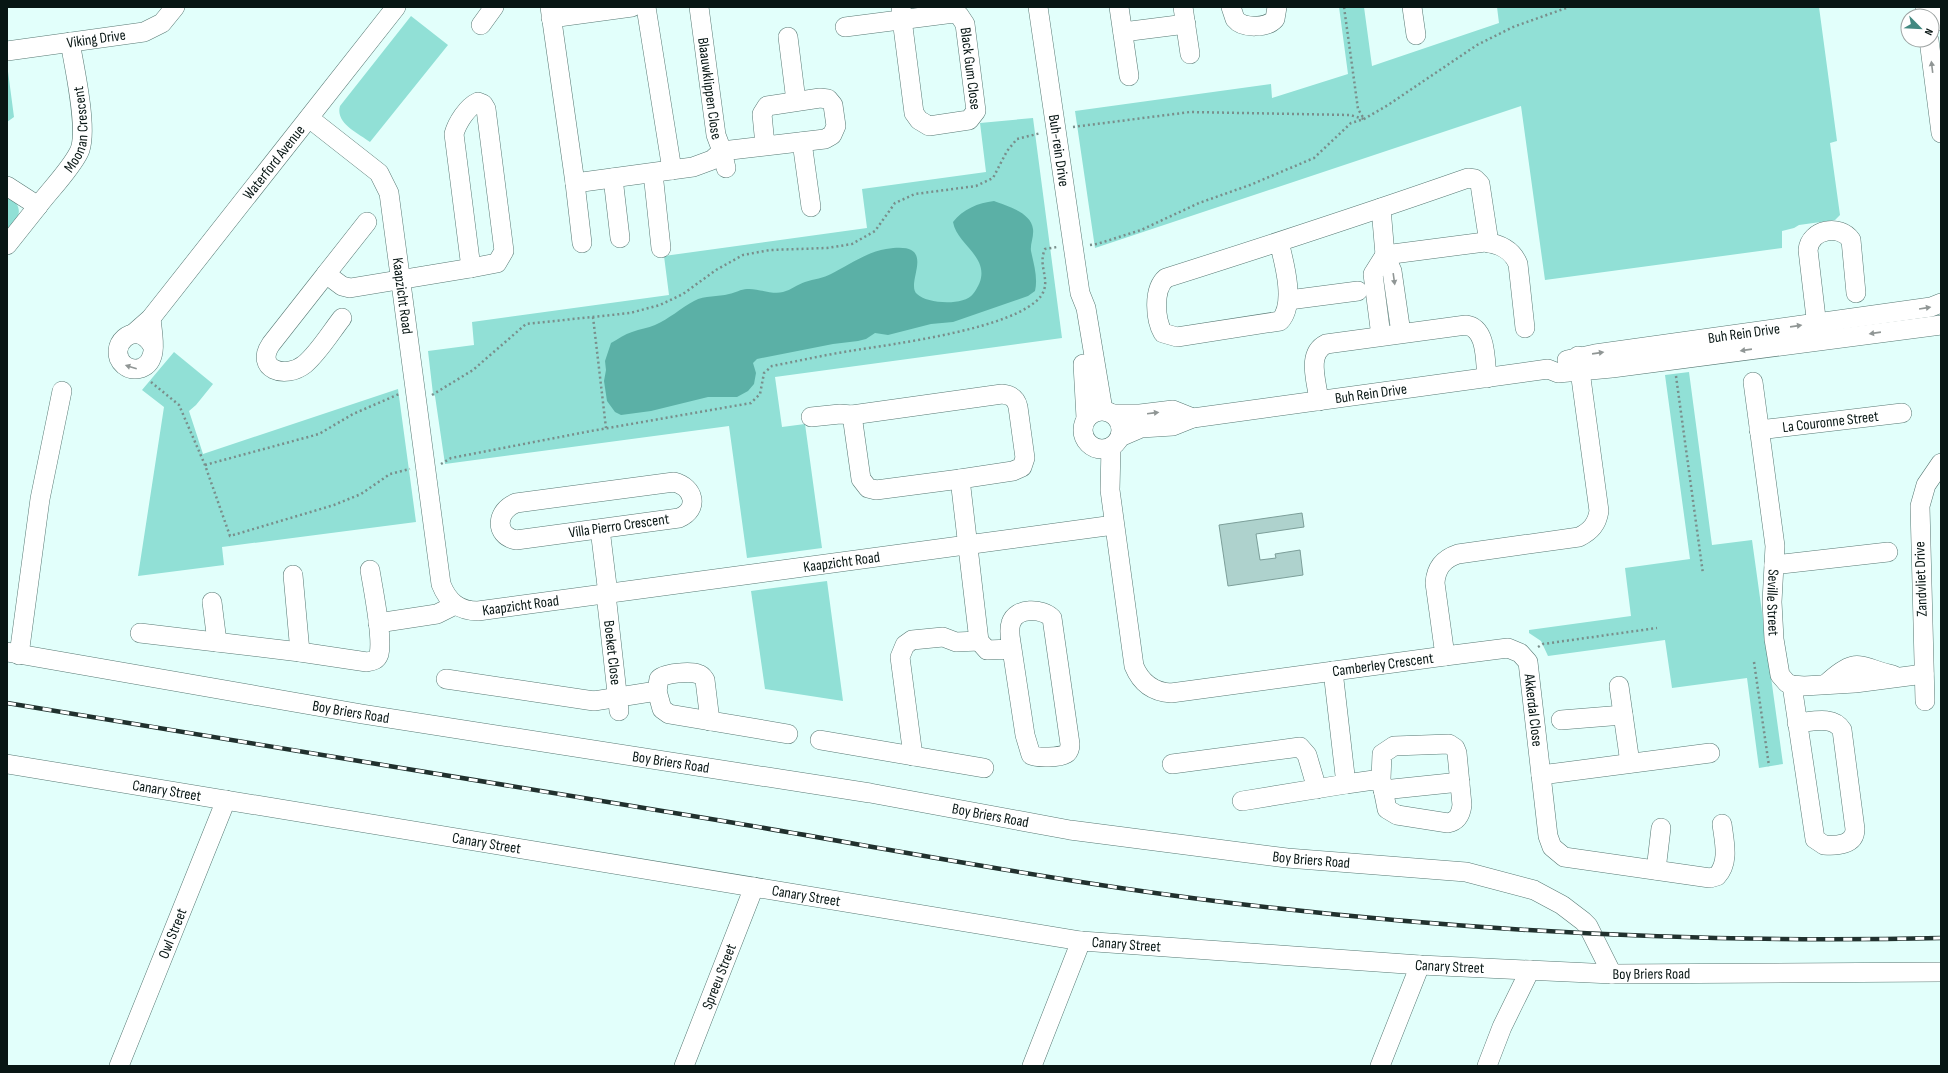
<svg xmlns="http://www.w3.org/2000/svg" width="1948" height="1073" font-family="'Sofia Sans Condensed',sans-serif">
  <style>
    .green { fill: #91e0d6 }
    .water { fill: #5bb0a6 }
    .building { fill: #aed2cd; stroke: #7c9e99 }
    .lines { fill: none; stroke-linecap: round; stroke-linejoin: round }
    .minor-casing { stroke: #587974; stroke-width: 20 }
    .path { stroke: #798e8b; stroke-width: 2.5; stroke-dasharray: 2 3; stroke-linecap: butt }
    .minor { stroke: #fff; stroke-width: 19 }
    .rail-casing { stroke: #21312e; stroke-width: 4.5 }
    .rail { stroke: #fff; stroke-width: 3; stroke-dasharray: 9; stroke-linecap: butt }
    .oneway { fill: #909695 }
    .labels { text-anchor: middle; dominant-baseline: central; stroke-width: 3; stroke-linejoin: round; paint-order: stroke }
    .street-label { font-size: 15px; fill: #081614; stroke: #fff }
  </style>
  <rect width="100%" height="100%" fill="#e2fffb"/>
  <path class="green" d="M1339 7H1364L1372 66 1499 23 1497 7H1819L1837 141 1830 143 1840 215 1835 220 1799 225 1794 228 1782 231V248L1545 280 1521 106 1095 248 1075 111 1271 84 1272 98 1348 74Z
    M411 16 448 45 370 142C358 133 335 123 340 106Z
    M7 64 14 117 7 122Z
    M1033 118 1062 338 775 377 782 427 805 424 822 548 747 558 729 426 445 464 435 396 433 394 428 351 474 345 472 322 669 295 664 256 867 228 862 189 986 172 980 123Z
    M7 195C27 208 18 219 7 235Z
    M174 352 213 384 196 405 189 411 203 454 398 389 416 522 222 547 224 565 138 576 164 407 142 390Z
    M1689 372 1712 545 1752 540 1783 764 1759 768 1747 678 1672 688 1665 640 1548 656 1541 641 1529 633V630L1631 616 1625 568 1690 559 1665 375Z
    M827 581 843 701 765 689 751 591Z"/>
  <path class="water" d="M994 201C1007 206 1031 212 1033 229 1034 237 1030 244 1031 251 1034 265 1038 278 1035 291L1028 296 953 322 931 324 888 335 875 333 866 339 858 341 833 344 757 359 753 363 756 373 754 384 748 391 737 397H708L651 411 621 415 615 412 607 401 604 381 606 370 605 361 611 343C618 339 625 334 632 332 640 329 648 328 655 325 669 319 681 308 694 301 705 295 718 297 729 294 735 293 741 289 747 289 758 288 772 295 783 292 791 290 798 284 805 282 814 279 824 278 831 274 847 266 869 251 886 249 941 240 904 283 917 294 927 304 964 306 973 294 999 260 957 247 953 222 963 209 978 203 994 201Z"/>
  <path class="building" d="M1302 513 1304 527 1256 534 1260 560 1276 558 1275 554 1300 550 1303 575 1228 586 1219 525Z"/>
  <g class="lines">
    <g class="minor-casing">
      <g id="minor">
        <path d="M550 7 575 183 582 243"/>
        <path d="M646 7 672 170"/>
        <path id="s1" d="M699 7 716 135 722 151 726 168"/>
        <path id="s2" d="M1038 7 1080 293 1086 308 1103 410"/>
        <path d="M1119 7 1129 76"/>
        <path d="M1183 7 1190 54"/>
        <path d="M1231 7 1235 19C1243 29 1267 28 1275 19L1277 7"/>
        <path d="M1412 7 1416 35"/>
        <path d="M1925 7 1926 16"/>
        <path d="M1939 7 1941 21"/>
        <path d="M551 18 632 7"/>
        <path d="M481 25 494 7"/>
        <path id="s3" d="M845 27 954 13 959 15 965 24 976 111 969 120 929 126 919 120 914 113 902 19 901 7"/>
        <path d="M1123 32 1186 24"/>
        <path d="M788 37 796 101"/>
        <path d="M1929 40 1941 133"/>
        <path id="s4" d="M7 51 144 32 162 23 175 7"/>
        <path d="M478 102 483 104 486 109 504 251 497 263 471 268 454 134C457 123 467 107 478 102Z"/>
        <path id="s5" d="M309 118 379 173 389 193 441 584C448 602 459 611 478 611L1114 525"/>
        <path d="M802 142 811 207"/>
        <path d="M653 173 661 248"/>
        <path d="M613 178 620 238"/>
        <path d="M575 183 693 167 712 160 722 151 825 139 832 135 836 126 833 105 828 99 820 98 767 106 762 114 765 145"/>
        <path d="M7 186 38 206 7 245"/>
        <path id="s6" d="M38 206C51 189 70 170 79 152 89 132 74 66 70 42"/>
        <path d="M1381 208 1385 255 1392 271 1401 333"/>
        <path d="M1279 242C1284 262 1296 304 1280 321L1177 337 1163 333C1155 319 1153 289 1166 278 1267 246 1368 213 1468 178L1475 179 1480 184 1489 243"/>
        <path d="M1385 255 1485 242C1499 244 1512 249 1518 264L1525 328"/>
        <path d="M326 274 367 222"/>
        <path d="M1289 300 1358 291"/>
        <path d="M151 318C152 333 160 361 141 368 135 370 129 369 124 365 105 348 135 317 152 345"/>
        <path d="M342 318C331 332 319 352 305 364 285 380 254 369 271 344L326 274 342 286 350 288 471 268"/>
        <path id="s7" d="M134 333 151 318 396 7"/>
        <path d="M1818 335 1808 250C1810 229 1840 224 1851 240L1856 293"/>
        <path d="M1381 336 1373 274 1385 255"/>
        <path id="s8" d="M1567 360 1595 354 1931 307 1941 303"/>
        <path d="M1083 364 1086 418"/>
        <path id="s9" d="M1753 382 1775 546 1772 602 1774 639 1780 675 1787 683 1792 685 1804 686 1855 683 1924 674"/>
        <path d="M1319 401C1317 382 1306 354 1326 344L1466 325C1487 328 1485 360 1487 378"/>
        <circle cx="1102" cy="430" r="19"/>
        <path d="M1114 414H1140L1173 410 1193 418"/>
        <path d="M852 415 861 479 868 488 876 490 960 479"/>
        <path d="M811 417 840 414 852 415 1002 394C1011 395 1016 398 1018 407L1025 458 1022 467 1013 471 960 479 979 641 987 650 1012 649 1025 735 1031 755C1037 758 1061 758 1067 753 1069 751 1070 747 1070 744L1052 618C1042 608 1016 607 1011 623 1008 631 1011 641 1012 649"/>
        <path id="s10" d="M1759 430 1902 413"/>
        <path id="s11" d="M1120 437 1141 428 1173 426 1193 418 1548 369 1558 373 1612 368 1941 325"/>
        <path id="s12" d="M1111 447 1110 490 1134 666C1141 683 1153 692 1171 693L1445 656 1435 583C1436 568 1443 559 1458 554L1579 537C1591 531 1597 524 1599 511L1578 356"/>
        <path d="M674 482C694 487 700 509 679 518L516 540C493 535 497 510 516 503Z"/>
        <path d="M600 529 608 594"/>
        <path d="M1774 565 1888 552"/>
        <path d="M293 575 300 652"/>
        <path id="s13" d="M606 594 619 711"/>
        <path d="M212 602 217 642"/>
        <path d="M378 623 437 614 455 605"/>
        <path d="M140 633 300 652 367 662C373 661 377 660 379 654 383 637 373 589 370 570"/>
        <path id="s14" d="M7 652 362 714 870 793 1070 830 1287 858 1466 872 1534 890 1562 905 1583 921 1588 926 1612 974"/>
        <path d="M19 655 40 499 62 391"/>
        <path id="s15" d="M1445 656 1508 648 1520 653 1528 662 1548 836 1552 847 1564 857 1710 878 1717 876C1730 862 1724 841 1722 824"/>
        <path d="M446 679 594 701 657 691 659 679C663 673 691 671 698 674 702 675 703 677 705 680L710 721"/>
        <path d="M1826 684C1857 655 1858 667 1893 675"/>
        <path d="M1792 685 1815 839 1824 845C1837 846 1855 845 1855 829L1842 730C1833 715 1811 722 1797 723"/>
        <path d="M1619 686 1630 763"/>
        <path d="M657 691 662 709 669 714 788 734"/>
        <path d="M1925 701 1920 506 1926 485 1941 463"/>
        <path d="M1561 720 1623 715"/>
        <path d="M820 740 984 768"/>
        <path d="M913 756 900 657 905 645 912 640 943 637 956 642 979 641"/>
        <path id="s16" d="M7 764 1081 941 1420 965 1612 974 1941 972"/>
        <path d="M1172 764 1300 747 1307 755 1317 789"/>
        <path d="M1541 775 1710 753"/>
        <path d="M1346 784 1381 779 1387 809 1397 815 1448 823C1458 821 1461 814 1462 805L1457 753 1455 748 1449 744 1394 746 1382 754 1381 779"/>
        <path d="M1383 790 1460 782"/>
        <path d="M1242 801 1346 784 1333 671"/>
        <path d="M1656 870 1661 828"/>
        <path id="s17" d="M119 1066 226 800"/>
        <path id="s18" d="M684 1066 754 887"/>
        <path d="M1032 1066 1081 941"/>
        <path d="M1380 1066 1420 965"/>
        <path d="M1487 1066 1502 1027 1530 970"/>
      </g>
    </g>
    <path class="path" d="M1073 127 1190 112 1350 115 1364 119 1358 109 1344 7
      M1090 245 1097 244 1141 230 1199 203 1250 185 1314 158 1351 123 1364 119 1388 105 1477 45 1513 27 1569 7
      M593 317 606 428
      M1676 376 1703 574
      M151 382 179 405 205 465 230 536 334 505 361 494 390 474 410 469
      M432 395 473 370 526 324 630 313 660 305 683 294 716 270 743 255 770 250 827 248 852 244 875 231 895 203 915 194 976 186 993 178 1007 151 1017 139 1041 133
      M441 464 451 458 591 431 751 403 760 394 764 373 772 366C798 361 824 355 850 351 892 344 1016 329 1041 296 1052 280 1037 267 1045 249L1057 247
      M205 465 319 434 353 414 399 394
      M1538 647 1543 644 1657 628
      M1754 662 1769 766"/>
    <use href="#minor" class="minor"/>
    <g class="rail-casing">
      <path id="rail" d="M7 703C246 742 484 782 723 821 907 852 1090 888 1275 908 1496 933 1719 943 1941 938"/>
    </g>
    <use href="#rail" class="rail"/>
  </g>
  <defs><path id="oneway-solid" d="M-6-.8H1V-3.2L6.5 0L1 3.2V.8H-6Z"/></defs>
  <g class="oneway">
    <use href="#oneway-solid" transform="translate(1932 67) rotate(-97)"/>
    <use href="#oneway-solid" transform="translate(1394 279) rotate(82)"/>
    <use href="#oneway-solid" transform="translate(1925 308) rotate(-9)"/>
    <use href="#oneway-solid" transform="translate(1796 326) rotate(-8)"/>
    <use href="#oneway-solid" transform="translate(1875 333) rotate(172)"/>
    <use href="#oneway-solid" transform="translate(1746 350) rotate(172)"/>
    <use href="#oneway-solid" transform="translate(1598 353) rotate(-8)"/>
    <use href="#oneway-solid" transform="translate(131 367) rotate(-163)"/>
    <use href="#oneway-solid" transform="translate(1153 413) rotate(-7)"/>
  </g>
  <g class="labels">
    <g class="street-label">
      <text stroke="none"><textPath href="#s4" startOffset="90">Viking Drive</textPath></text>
      <text stroke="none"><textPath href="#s3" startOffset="171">Black Gum Close</textPath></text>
      <text stroke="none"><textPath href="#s1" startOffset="82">Blaauwklippen Close</textPath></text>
      <text stroke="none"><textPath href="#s6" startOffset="90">Moonan Crescent</textPath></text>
      <text stroke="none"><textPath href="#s2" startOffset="145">Buh-rein Drive</textPath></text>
      <text stroke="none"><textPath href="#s7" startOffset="221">Waterford Avenue</textPath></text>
      <text stroke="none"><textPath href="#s5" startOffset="215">Kaapzicht Road</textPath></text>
      <text stroke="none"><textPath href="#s8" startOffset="179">Buh Rein Drive</textPath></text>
      <text stroke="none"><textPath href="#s11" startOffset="256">Buh Rein Drive</textPath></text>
      <text stroke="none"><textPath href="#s10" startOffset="72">La Couronne Street</textPath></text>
      <text transform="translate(619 526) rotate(-8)">Villa Pierro Crescent</text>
      <text stroke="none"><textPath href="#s5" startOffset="922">Kaapzicht Road</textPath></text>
      <text transform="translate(1921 579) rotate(-92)">Zandvliet Drive</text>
      <text stroke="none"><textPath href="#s9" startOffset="222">Seville Street</textPath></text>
      <text stroke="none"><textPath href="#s5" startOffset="598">Kaapzicht Road</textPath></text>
      <text stroke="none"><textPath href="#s13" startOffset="59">Boeket Close</textPath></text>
      <text stroke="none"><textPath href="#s12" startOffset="483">Camberley Crescent</textPath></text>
      <text stroke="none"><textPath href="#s15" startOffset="137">Akkerdal Close</textPath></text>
      <text stroke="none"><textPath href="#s14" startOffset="349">Boy Briers Road</textPath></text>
      <text stroke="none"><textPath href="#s14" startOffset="673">Boy Briers Road</textPath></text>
      <text stroke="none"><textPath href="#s16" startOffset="162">Canary Street</textPath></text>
      <text stroke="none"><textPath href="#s14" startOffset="997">Boy Briers Road</textPath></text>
      <text stroke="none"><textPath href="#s16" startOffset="486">Canary Street</textPath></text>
      <text stroke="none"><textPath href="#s14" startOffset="1321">Boy Briers Road</textPath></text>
      <text stroke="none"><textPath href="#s16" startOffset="810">Canary Street</textPath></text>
      <text stroke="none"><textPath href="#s17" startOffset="143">Owl Street</textPath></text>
      <text stroke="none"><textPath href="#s16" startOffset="1134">Canary Street</textPath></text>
      <text stroke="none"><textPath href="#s16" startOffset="1458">Canary Street</textPath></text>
      <text stroke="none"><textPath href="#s16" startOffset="1660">Boy Briers Road</textPath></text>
      <text stroke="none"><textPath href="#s18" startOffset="96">Spreeu Street</textPath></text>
    </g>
  </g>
  <rect width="1948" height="1073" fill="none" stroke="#081614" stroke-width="16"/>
  <g transform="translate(1920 28) rotate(114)"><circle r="19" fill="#ffffff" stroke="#9ca2a1"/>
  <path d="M0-3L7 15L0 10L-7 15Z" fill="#438981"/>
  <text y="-6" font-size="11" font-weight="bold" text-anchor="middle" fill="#081614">N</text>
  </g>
</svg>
